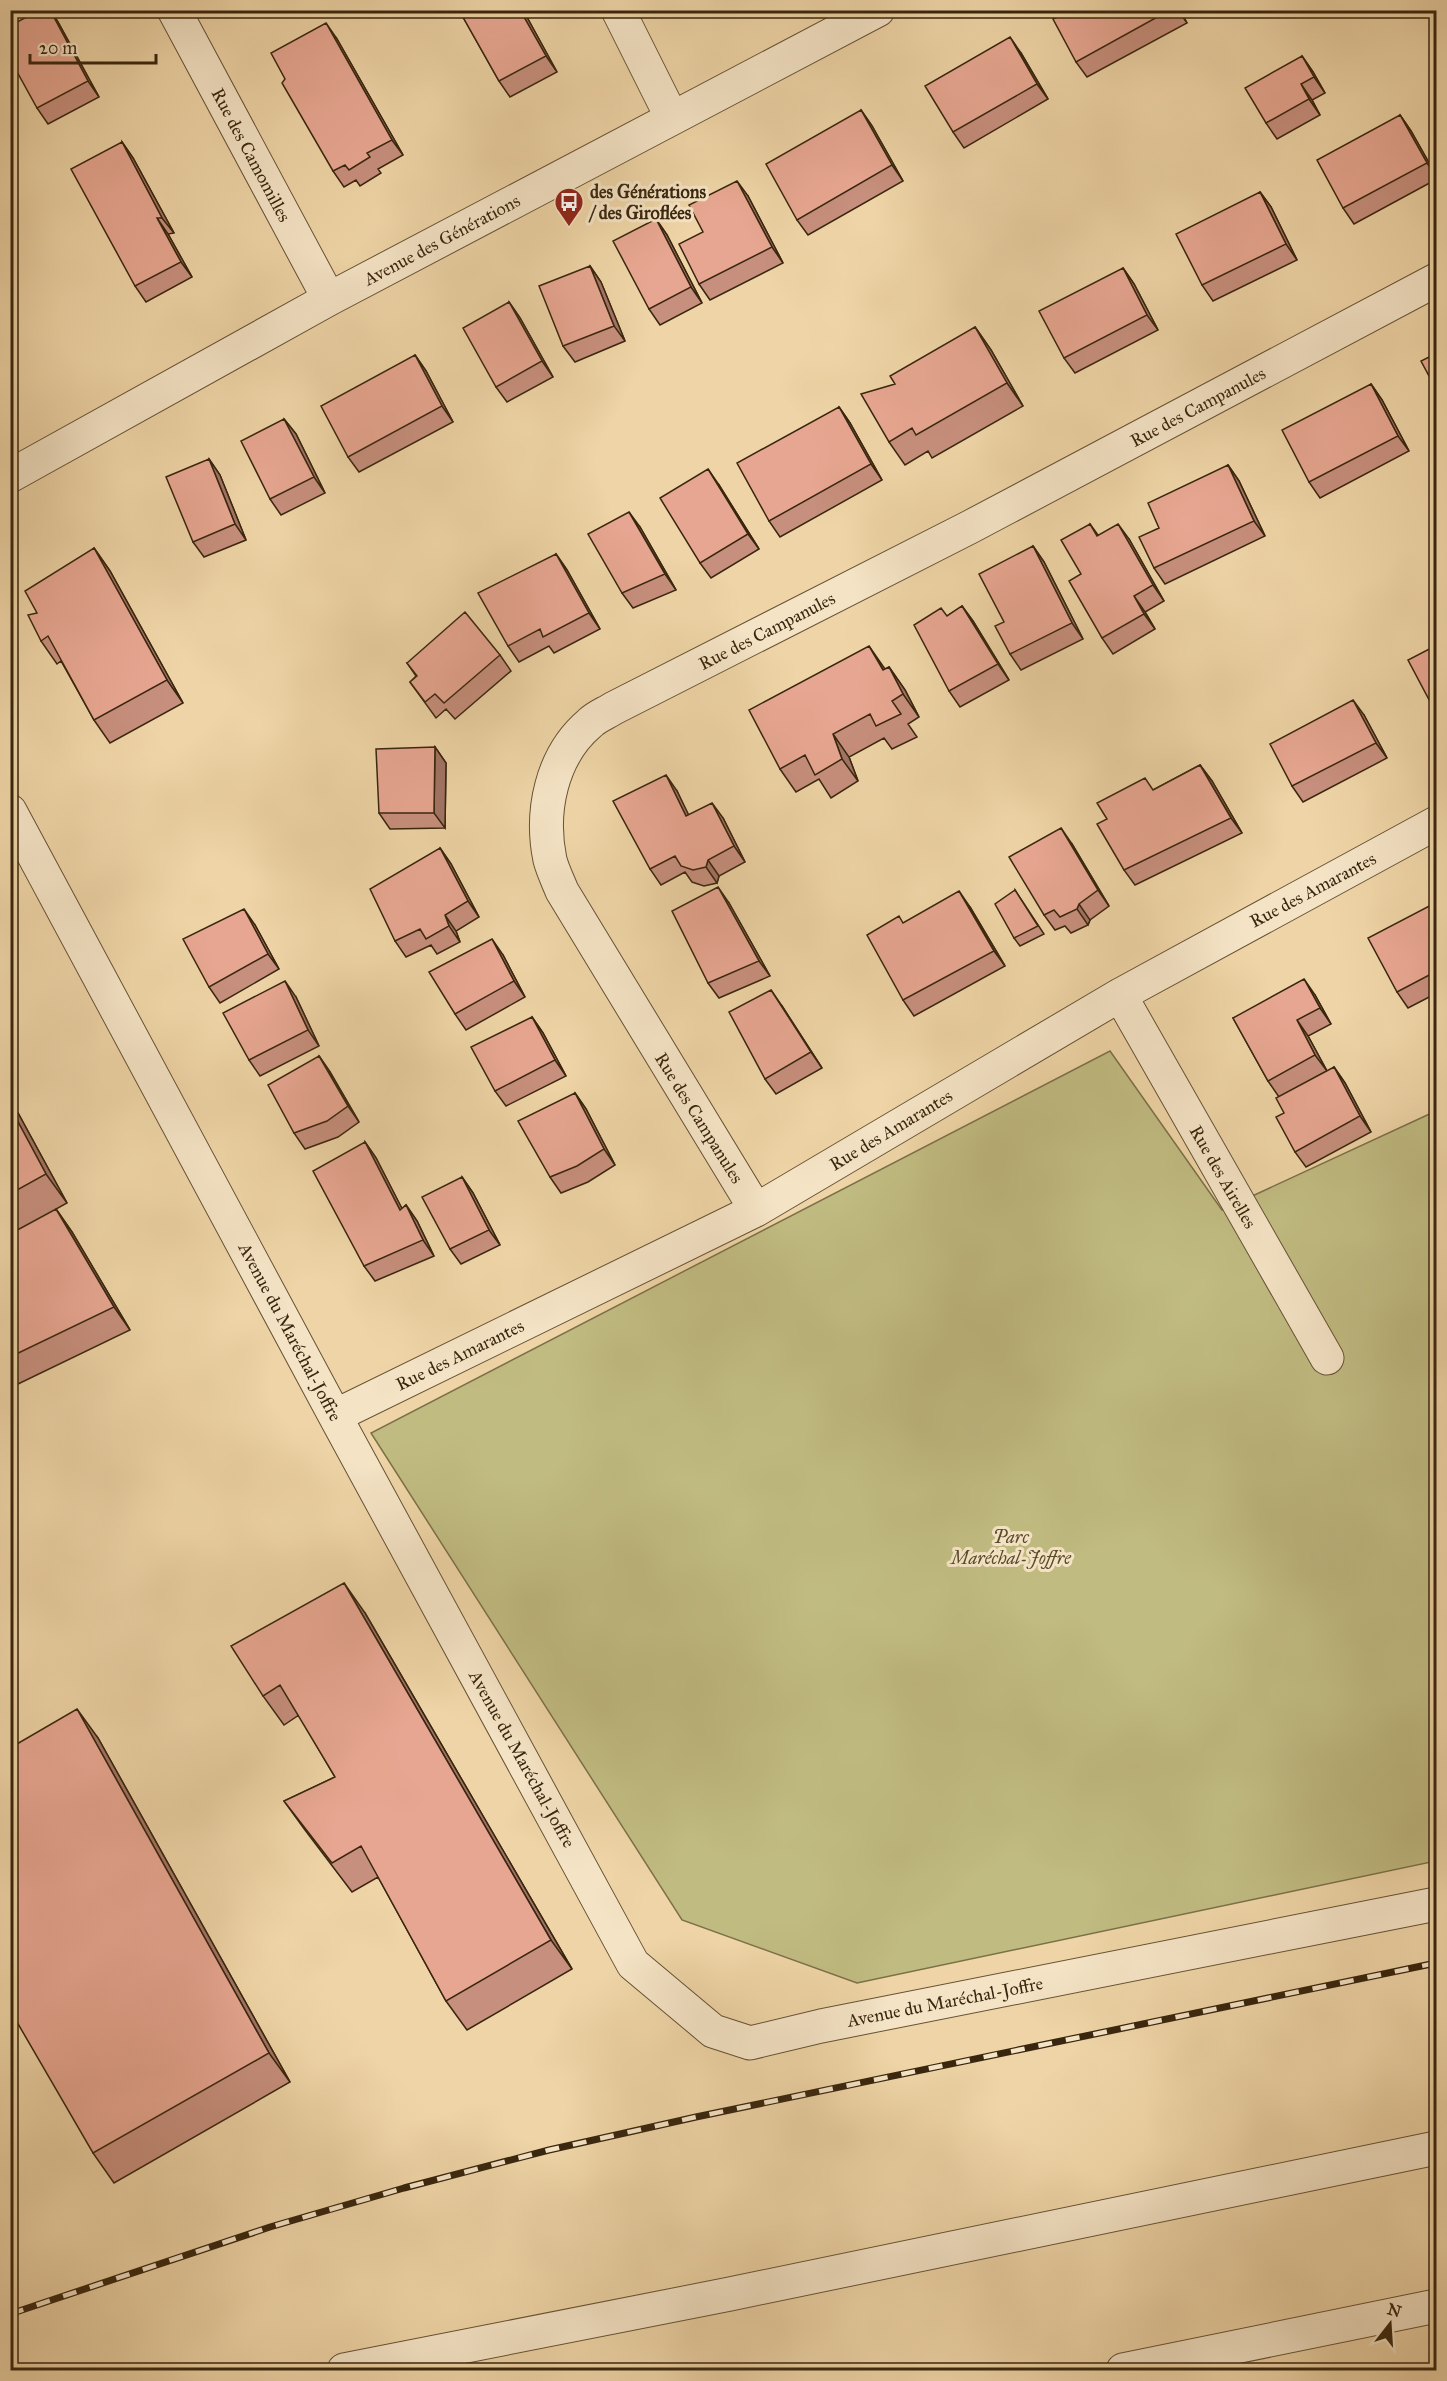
<svg xmlns="http://www.w3.org/2000/svg" width="1447" height="2381" font-family="'IM FELL Great Primer',serif">
  <style>
    .green { fill: #c0bb81; stroke: #7c7048; stroke-width: 1.5 }
    .lines { fill: none; stroke-linecap: round; stroke-linejoin: round }
    .minor-casing { stroke: #665234; stroke-width: 35 }
    .minor { stroke: #f4e3c5; stroke-width: 33 }
    .rail-casing { stroke: #39260e; stroke-width: 7 }
    .rail { stroke: #f4e3c5; stroke-width: 4.5; stroke-dasharray: 14; stroke-linecap: butt }
    .wall { fill: #c78f7d; stroke: #39260e; stroke-width: 1.5 }
    .shaded-wall { fill: #a27466; stroke: #39260e; stroke-width: 1.5 }
    .building { fill: #e7a691; stroke: #39260e; stroke-width: 1.5 }
    .labels { text-anchor: middle; dominant-baseline: central; stroke-width: 6; stroke-linejoin: round; paint-order: stroke }
    .street-label { font-size: 18px; fill: #39260e; stroke: #f4e3c5 }
    .poi-label { font-size: 18px; font-weight: bold; fill: #39260e; stroke: #f4e3c5; text-anchor: start }
    .park-label { font-size: 18px; font-style: italic; fill: #5b4b2b; stroke: #f4e3c5 }
  </style>
  <rect width="100%" height="100%" fill="#eed4a6"/>
  <filter id="stains"><feTurbulence type="fractalNoise" baseFrequency=".00333" numOctaves="4"/><feColorMatrix values="0 0 0 0 .2 0 0 0 0 .09 0 0 0 0 .02 0 0 0 .5 -.17"/></filter>
  <radialGradient id="worn" r=".72"><stop offset=".6" stop-color="#630" stop-opacity="0"/><stop offset="1" stop-color="#630" stop-opacity=".3"/></radialGradient>
  <path class="green" d="M1110 1051 1222 1210 1436 1111V1861L857 1983 682 1920 371 1433Z"/>
  <g class="lines">
    <g class="minor-casing">
      <path id="minor" d="M174 10 329 299
        M618 10 672 118
        M10 476 329 299 878 10
        M10 811 335 1416 633 1964 713 2031 750 2043 821 2026 1436 1904
        M1120 995 1327 1358
        M756 1210 562 891C558 881 553 871 550 860 540 812 551 756 590 723 596 717 606 713 614 708L970 527 1436 280
        M335 1416 756 1210 1120 995 1436 823
        M344 2370 730 2294 1436 2148
        M1123 2370 1436 2306"/>
    </g>
    <use href="#minor" class="minor"/>
    <g class="rail-casing">
      <path id="rail" d="M10 2314 270 2227 404 2188 549 2150 696 2117 1436 1963"/>
    </g>
    <use href="#rail" class="rail"/>
  </g>
  <path class="wall" d="M39 10H51L58 22 99 97 48 124 37 108Z
    M459 10H523L557 72 510 97 499 81Z
    M1069 10H1180L1187 23 1087 77 1076 62Z
    M337 39 403 155 378 169 381 173 360 186 356 180 344 187 333 171Z
    M1021 53 1048 99 964 148 953 132Z
    M1302 56 1313 72 1325 93 1312 100 1320 115 1277 139 1266 123Z
    M861 110 872 126 903 181 808 235 797 220Z
    M1400 115 1411 131 1437 177V179L1354 224 1343 208Z
    M122 142 133 158 174 233 168 234 192 277 146 302 135 286Z
    M1260 192 1271 207 1297 260 1213 301 1202 285Z
    M748 196 783 263 710 300 699 284 703 232Z
    M656 219 667 235 702 303 660 325 649 309Z
    M590 266 601 282 625 341 575 362 563 346Z
    M1123 268 1134 284 1158 330 1075 373 1064 358Z
    M509 302 520 318 553 377 507 402 496 387Z
    M975 327 991 350 1023 406 932 458 928 451 905 465 889 442 895 384Z
    M415 355 426 371 453 422 359 472 348 457Z
    M1371 384 1382 400 1409 451 1320 498 1309 482Z
    M839 407 850 423 882 480 780 537 769 521Z
    M284 419 296 434 325 493 281 515 270 499Z
    M209 459 220 475 246 540 204 557 193 542Z
    M1228 465 1239 481 1265 536 1165 584 1154 568 1159 528Z
    M719 485 759 549 711 578 700 563Z
    M1090 524 1098 535 1129 539 1164 601 1145 612 1155 629 1113 654 1102 638 1081 574Z
    M640 527 676 590 633 608 622 593Z
    M1033 546 1044 562 1083 639 1021 670 1010 654 1004 622Z
    M94 548 110 571 183 703 110 743 94 720 61 661 57 664 41 641 37 613Z
    M556 554 567 570 600 629 554 653 549 646 519 662 508 646Z
    M962 606 973 621 1009 680 960 707 949 691 947 616Z
    M500 655 511 671 455 719 446 709 436 718 410 682 416 676 407 663Z
    M889 667 905 690 919 717 908 724 917 737 892 749 884 738 849 757 858 781 831 798 819 779 796 792 780 769 885 669Z
    M1364 715 1387 758 1303 802 1292 786Z
    M435 747 446 763 445 828 390 829 379 813Z
    M1200 765 1212 781 1242 833 1135 885 1124 870 1153 790Z
    M677 791 688 815 723 818 745 862 719 876 717 883 704 886 692 882 685 872 661 885 650 869Z
    M1072 844 1109 906 1090 920 1088 925 1071 933 1065 926 1055 930 1044 915Z
    M440 848 451 864 479 917 456 931 460 942 437 954 431 945 406 957 395 941Z
    M1015 890 1044 934 1020 946 1014 938Z
    M1437 902V993L1408 1008 1397 992Z
    M729 903 770 976 719 998 708 983Z
    M970 907 1005 966 914 1016 903 1000 904 923Z
    M255 925 279 969 220 1003 209 987Z
    M503 955 525 997 466 1030 455 1014Z
    M1315 995 1331 1024 1308 1036 1327 1071 1279 1097 1268 1081 1233 1018Z
    M296 997 319 1046 260 1076 249 1060Z
    M782 1006 822 1068 776 1094 765 1079Z
    M532 1017 543 1033 566 1076 506 1106 495 1091Z
    M319 1056 330 1072 359 1122 338 1137 305 1149 294 1133Z
    M1334 1067 1345 1083 1371 1132 1306 1167 1295 1152 1284 1113Z
    M575 1093 586 1109 615 1165 588 1182 561 1193 550 1177Z
    M10 1102 18 1113 67 1203 56 1209 72 1232 130 1330 18 1384 10 1374Z
    M365 1142 376 1158 402 1209 406 1205 417 1221 434 1256 375 1281 364 1266Z
    M462 1177 473 1193 500 1245 461 1264 450 1249Z
    M365 1613 572 1969 467 2030 446 2001 378 1877 352 1892 305 1830 284 1801 335 1777 299 1715 284 1725 263 1696Z
    M98 1738 290 2082 114 2183 93 2153Z"/>
  <path class="shaded-wall" d="M50 10 58 22 99 97 88 81Z
    M520 10H523L557 72 546 56Z
    M1178 10H1180L1187 23Z
    M326 23 337 39 403 155 392 140Z
    M1010 37 1021 53 1048 99 1037 84Z
    M1302 56 1313 72 1325 93 1314 77Z
    M1301 84 1312 100 1320 115 1309 99Z
    M861 110 872 126 903 181 892 165Z
    M1400 115 1411 131 1437 177 1427 163Z
    M122 142 133 158 174 233 162 218Z
    M737 181 748 196 783 263 772 247Z
    M1260 192 1271 207 1297 260 1286 244Z
    M157 218 168 234 192 277 181 262Z
    M656 219 667 235 702 303 691 287Z
    M590 266 601 282 625 341 614 326Z
    M1123 268 1134 284 1158 330 1147 315Z
    M509 302 520 318 553 377 542 361Z
    M975 327 991 350 1023 406 1007 383Z
    M415 355 426 371 453 422 442 406Z
    M1371 384 1382 400 1409 451 1398 436Z
    M839 407 850 423 882 480 871 464Z
    M284 419 296 434 325 493 314 477Z
    M209 459 220 475 246 540 235 524Z
    M1228 465 1239 481 1265 536 1254 521Z
    M708 469 719 485 759 549 748 534Z
    M629 512 640 527 676 590 665 574Z
    M1118 524 1129 539 1164 601 1153 585Z
    M1033 546 1044 562 1083 639 1072 623Z
    M94 548 110 571 183 703 167 680Z
    M556 554 567 570 600 629 589 613Z
    M1134 596 1145 612 1155 629 1144 614Z
    M962 606 973 621 1009 680 998 664Z
    M869 646 885 669 883 670Z
    M889 667 905 690 919 717 903 694Z
    M1353 700 1364 715 1387 758 1376 743Z
    M833 734 849 757 858 781 842 759Z
    M435 747 446 763 445 828 434 813Z
    M1200 765 1212 781 1242 833 1231 818Z
    M666 775 677 791 697 832 686 816Z
    M712 803 723 818 745 862 734 846Z
    M1061 828 1072 844 1109 906 1098 890Z
    M440 848 451 864 479 917 468 901Z
    M708 860 719 876 717 883 706 867Z
    M718 887 729 903 770 976 759 961Z
    M959 891 970 907 1005 966 994 951Z
    M1079 904 1090 920 1088 925 1077 909Z
    M244 909 255 925 279 969 268 954Z
    M445 915 456 931 460 942 449 926Z
    M492 939 503 955 525 997 514 981Z
    M1304 979 1315 995 1331 1024 1320 1008Z
    M285 981 296 997 319 1046 308 1030Z
    M771 990 782 1006 822 1068 811 1052Z
    M532 1017 543 1033 566 1076 555 1060Z
    M1297 1020 1308 1036 1327 1071 1315 1055Z
    M319 1056 330 1072 359 1122 348 1106Z
    M1334 1067 1345 1083 1371 1132 1360 1116Z
    M575 1093 586 1109 615 1165 604 1149Z
    M10 1102 18 1113 67 1203 46 1174 10 1107Z
    M365 1142 376 1158 411 1226 400 1210Z
    M462 1177 473 1193 500 1245 489 1230Z
    M406 1205 417 1221 434 1256 423 1240Z
    M56 1209 72 1232 130 1330 114 1307Z
    M344 1583 365 1613 572 1969 551 1940Z
    M77 1709 98 1738 290 2082 269 2053Z"/>
  <path class="building" d="M39 10H50L88 81 37 108 10 59V26Z
    M459 10H520L546 56 499 81Z
    M1069 10H1170L1076 62 1053 19Z
    M326 23 392 140 367 153 370 157 349 170 345 165 333 171 282 83 285 79 271 53Z
    M1010 37 1037 84 953 132 925 86Z
    M1302 56 1314 77 1301 84 1309 99 1266 123 1245 88Z
    M861 110 892 165 797 220 766 164Z
    M1400 115 1427 163 1343 208 1317 160Z
    M122 142 162 218H157L181 262 135 286 71 169Z
    M737 181 772 247 699 284 679 244 703 232 689 205Z
    M1260 192 1286 244 1202 285 1176 234Z
    M656 219 691 287 649 309 613 241Z
    M590 266 614 326 563 346 539 286Z
    M1123 268 1147 315 1064 358 1039 311Z
    M509 302 542 361 496 387 463 328Z
    M975 327 1007 383 916 435 912 428 889 442 861 394 895 384 890 376Z
    M1437 353V391L1421 361Z
    M415 355 442 406 348 457 321 406Z
    M1371 384 1398 436 1309 482 1282 430Z
    M839 407 871 464 769 521 737 463Z
    M284 419 314 477 270 499 241 441Z
    M209 459 235 524 193 542 166 477Z
    M1228 465 1254 521 1154 568 1139 537 1159 528 1148 503Z
    M708 469 748 534 700 563 660 498Z
    M629 512 665 574 622 593 588 534Z
    M1090 524 1097 536 1118 524 1153 585 1134 596 1144 614 1102 638 1069 581 1081 574 1061 540Z
    M1033 546 1072 623 1010 654 995 626 1004 622 979 574Z
    M94 548 167 680 94 720 48 636 41 641 28 615 37 613 25 591Z
    M556 554 589 613 543 637 540 629 508 646 478 593Z
    M962 606 998 664 949 691 914 625 941 608 947 616Z
    M465 612 500 655 444 703 435 694 425 702 410 682 417 676 407 663Z
    M1437 645V708L1434 709 1408 660Z
    M869 646 883 670 889 667 903 694 892 701 901 714 876 726 870 714 833 734 842 759 815 775 805 755 780 769 749 710Z
    M1353 700 1376 743 1292 786 1270 744Z
    M435 747 434 813H379L376 749Z
    M1200 765 1231 818 1124 870 1097 824 1107 819 1097 803 1145 778 1153 790Z
    M666 775 686 816 712 803 734 846 708 860 706 867 693 870 681 866 675 856 650 869 613 801Z
    M1061 828 1098 890 1079 904 1077 909 1060 917 1054 910 1044 915 1009 857Z
    M440 848 468 901 445 915 449 926 426 939 420 929 395 941 370 889Z
    M718 887 759 961 708 983 672 911Z
    M1015 890 1038 926 1014 938 995 904Z
    M959 891 994 951 903 1000 867 935 899 916 903 923Z
    M1437 902V971L1397 992 1368 938Z
    M244 909 268 954 209 987 183 939Z
    M492 939 514 981 455 1014 429 972Z
    M1304 979 1320 1008 1297 1020 1315 1055 1268 1081 1233 1018Z
    M285 981 308 1030 249 1060 223 1013Z
    M771 990 811 1052 765 1079 729 1012Z
    M532 1017 555 1060 495 1091 471 1047Z
    M319 1056 348 1106 327 1121 294 1133 268 1085Z
    M1334 1067 1360 1116 1295 1152 1276 1117 1284 1113 1276 1098Z
    M575 1093 604 1149 577 1166 550 1177 518 1121Z
    M10 1107 46 1174 10 1194Z
    M365 1142 400 1210 406 1205 423 1240 364 1266 313 1171Z
    M462 1177 489 1230 450 1249 422 1197Z
    M56 1209 114 1307 10 1357V1234Z
    M344 1583 551 1940 446 2001 361 1846 332 1863 284 1801 335 1777 280 1685 263 1696 231 1646Z
    M77 1709 269 2053 93 2153 10 2010V1748Z"/>
  <defs>
    <g id="bus-pin" transform="scale(1.5)"><path d="M0 17L-7.5 6A9.5 9.5 0 1 1 7.5 6Z" fill="#8f2418" stroke="#f4e3c5"/><path d="M-5-6H5V4H4V6H2V4H-2V6H-4V4H-5ZM-3.5-4V0h7V-4ZM-3.5 1.2v1.5H-2V1.2ZM2 1.2v1.5H3.5V1.2Z" fill="#fff"/></g>
  </defs>
  <g fill-rule="evenodd">
    <use href="#bus-pin" x="569" y="202"/>
  </g>
  <g class="labels">
    <g class="street-label">
      <text transform="translate(251 155) rotate(62)">Rue des Camomilles</text>
      <text transform="translate(442 240) rotate(-28)">Avenue des Générations</text>
      <text transform="translate(1198 407) rotate(-28)">Rue des Campanules</text>
      <text transform="translate(767 631) rotate(-27)">Rue des Campanules</text>
      <text transform="translate(1313 890) rotate(-28)">Rue des Amarantes</text>
      <text transform="translate(699 1118) rotate(58)">Rue des Campanules</text>
      <text transform="translate(891 1130) rotate(-31)">Rue des Amarantes</text>
      <text transform="translate(1223 1177) rotate(60)">Rue des Airelles</text>
      <text transform="translate(290 1332) rotate(62)">Avenue du Maréchal-Joffre</text>
      <text transform="translate(460 1355) rotate(-26)">Rue des Amarantes</text>
      <text transform="translate(522 1759) rotate(61)">Avenue du Maréchal-Joffre</text>
      <text transform="translate(945 2002) rotate(-11)">Avenue du Maréchal-Joffre</text>
    </g>
    <g class="poi-label">
      <text x="590" y="192">des Générations<tspan x="590" dy="21">/ des Giroflées</tspan></text>
    </g>
    <g class="park-label">
      <text x="1011" y="1537">Parc<tspan x="1011" dy="21">Maréchal-Joffre</tspan></text>
    </g>
  </g>
  <rect width="1447" height="2381" fill="none" stroke="#eed4a6" stroke-width="36"/>
  <rect x="12" y="12" width="1423" height="2357" fill="none" stroke="#39260e" stroke-width="3"/>
  <rect x="18" y="18" width="1411" height="2345" fill="none" stroke="#39260e" stroke-width="1.5"/>
  <g transform="translate(1390 2324) rotate(17)" stroke="#f4e3c5" stroke-width="4.5" paint-order="stroke">
  <path d="M0-4.5L10 22L0 15L-10 22Z" fill="#39260e"/>
  <text y="-9" font-size="16" font-weight="bold" text-anchor="middle" fill="#39260e">N</text>
  </g>
  <path d="M30 54v9h126v-9" fill="none" stroke="#39260e" stroke-width="3"/>
  <text x="39" y="54" font-size="18" fill="#39260e" stroke="#f4e3c5" stroke-width="4.5" paint-order="stroke">20 m</text>
  <rect width="100%" height="100%" filter="url(#stains)"/>
  <rect width="100%" height="100%" fill="url(#worn)"/>
</svg>
